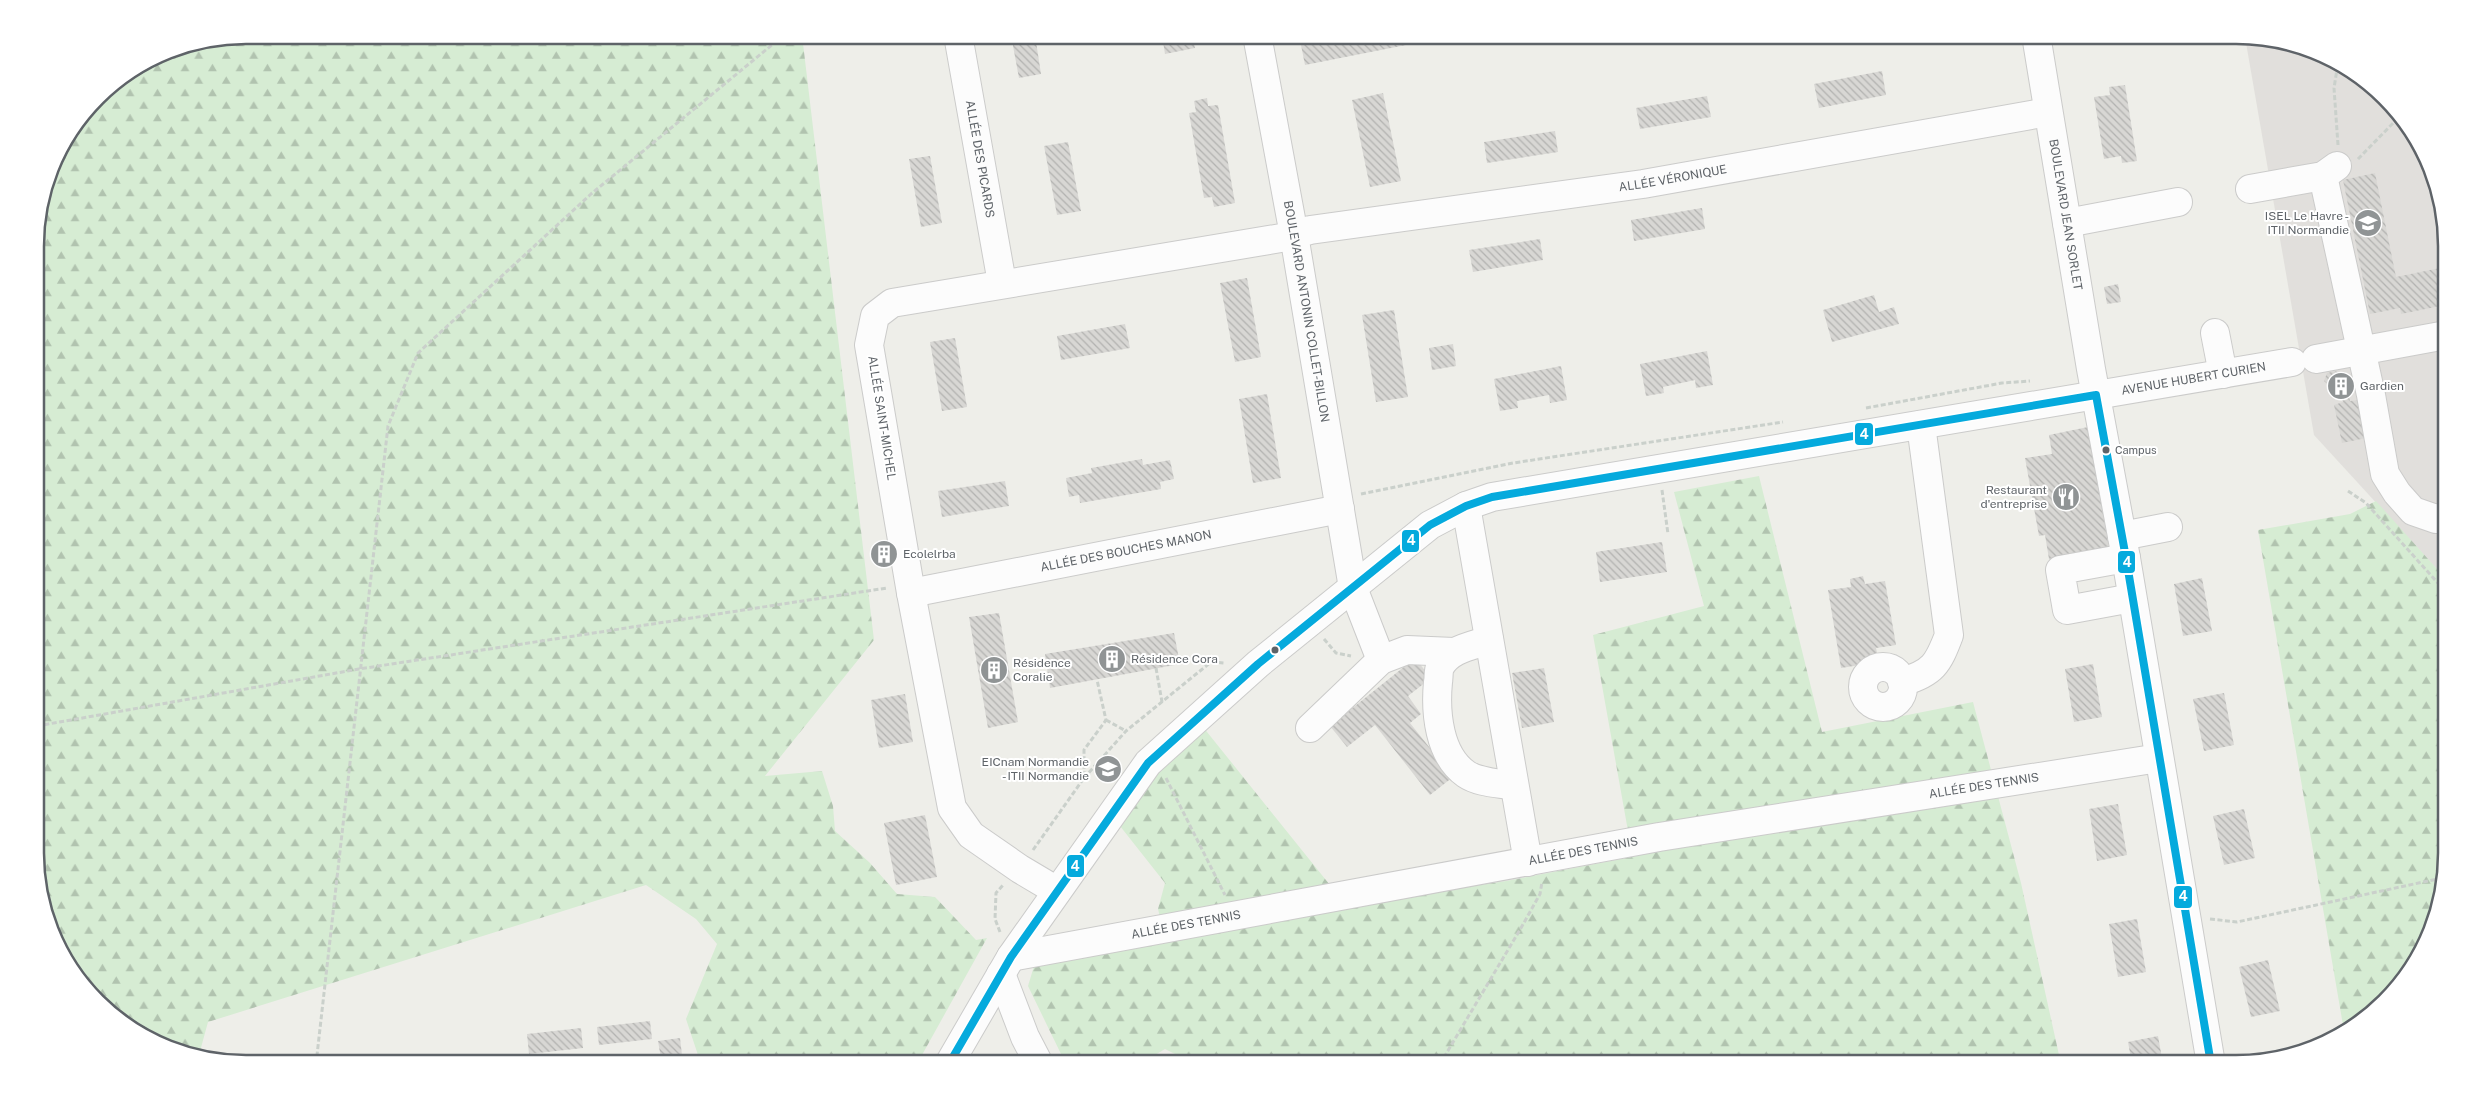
<svg xmlns="http://www.w3.org/2000/svg" width="2482" height="1099" font-family="'Public Sans',sans-serif">
  <style>
    .industrial { fill: #e1dfdc }
    .forest { fill: url(#forest-firs) }
    .building { fill: url(#building-back-hatch) }
    .lines { fill: none; stroke-linecap: round; stroke-linejoin: round }
    .minor-casing { stroke: #cbcbca; stroke-width: 30 }
    .path { stroke: #cad0cb; stroke-width: 3; stroke-dasharray: 5 2.5; stroke-linecap: butt }
    .minor { stroke: #fcfcfc; stroke-width: 28 }
    .bus-1-casing { stroke: #fff; stroke-width: 11 }
    .bus-1 { stroke: #05aadd; stroke-width: 8 }
    .bus-dot { fill: #5e6368; stroke: #fff; stroke-width: 2 }
    .labels { text-anchor: middle; dominant-baseline: central; stroke-width: 4; stroke-linejoin: round; paint-order: stroke }
    .bus-label { font-size: 11px; fill: #5e6368; stroke: #fff; text-anchor: start }
    .street-label { font-size: 12px; fill: #5e6368; stroke: #fff }
    .poi-label { font-size: 12px; fill: #5e6368; stroke: #fff; text-anchor: start }
    .rim { fill: none; stroke: #5e6368; stroke-width: 2.5 }
    .line-badge { stroke: #fff; stroke-width: 2 }
    .badge-label { font-size: 14px; text-anchor: middle; font-weight: bold; fill: #fff }
  </style>
  <defs>
    <pattern id="forest-firs" width="22" height="20" patternUnits="userSpaceOnUse" patternTransform="scale(1.25)"><rect width="22" height="20" fill="#d6ecd3"/><path d="M5 1l3.5 6h-7zM16 11l3.5 6h-7z" fill="#b1c3af"/></pattern>
    <pattern id="building-back-hatch" width="6" height="6" patternUnits="userSpaceOnUse" patternTransform="scale(1.25)"><rect width="6" height="6" fill="#d8d7d4"/><path d="M-1 5l2 2M0 0l6 6M5-1l2 2" fill="none" stroke="#b2b2b0"/></pattern>
  </defs>
  <rect width="100%" height="100%" fill="#eeeee9"/>
  <path class="industrial" d="M2245 37 2316 51 2364 78 2403 117 2431 165 2445 219 2446 579 2314 435Z"/>
  <path class="forest" d="M246 35H802L874 640 765 776 822 771 833 806 835 831 870 863 897 894 935 897 976 940 987 938 917 1064H701L686 1019 717 944 696 919 646 885 208 1022 199 1055 166 1048 118 1021 79 982 51 934 37 881 35 232 57 152 107 88 166 51Z
    M1759 476 1822 732 1973 702 2021 883 2061 1064H1195L1165 1049 1140 1064H1074L1061 1054 1028 986 1034 966 1166 942 1158 909 1165 883 1120 826 1161 768 1203 727 1346 905 1506 881 1637 856 1628 831 1593 635 1704 606 1674 492Z
    M2376 501 2446 579 2447 853 2431 933 2403 982 2364 1021 2344 1031 2258 530 2350 514Z"/>
  <path class="building" d="M1011 35H1035L1041 74 1019 78Z
    M1162 35H1192L1195 48 1165 54Z
    M1299 35H1404L1406 45 1305 65Z
    M1453 35H1488V36L1455 42Z
    M1882 71 1886 95 1819 108 1814 84Z
    M2125 85 2137 161 2122 163 2121 156 2104 159 2094 97 2110 95 2109 87Z
    M1383 93 1401 181 1370 187 1352 100Z
    M1707 96 1711 117 1640 129 1636 108Z
    M1207 98 1208 106 1218 105 1235 203 1214 207 1212 197 1204 198 1189 113 1196 112 1194 101Z
    M2407 125H2408L2424 153 2414 155Z
    M1555 131 1558 152 1487 163 1484 142Z
    M1068 142 1081 211 1057 215 1044 146Z
    M930 156 942 223 921 227 909 159Z
    M2375 173 2396 277 2445 267V305L2401 314 2400 308 2370 314 2343 180Z
    M1702 208 1705 229 1634 241 1631 220Z
    M1540 239 1543 260 1473 272 1469 250Z
    M1247 278 1261 357 1235 362 1220 283Z
    M2118 284 2121 302 2107 304 2104 287Z
    M1874 295 1879 312 1894 307 1899 324 1832 342 1823 310Z
    M1394 310 1408 397 1376 402 1362 315Z
    M1125 324 1130 348 1061 360 1057 336Z
    M955 338 967 407 942 411 930 342Z
    M1453 344 1456 366 1432 370 1429 348Z
    M1707 351 1713 385 1696 388 1695 380 1663 387 1664 393 1646 396 1640 364Z
    M1561 366 1567 400 1550 403 1549 395 1517 401 1518 408 1500 411 1494 379Z
    M2336 371 2340 377 2353 374 2354 390 2348 391 2350 401 2358 400 2366 438 2342 443 2334 405 2343 402 2340 393 2333 395 2332 388 2324 381 2327 373Z
    M1267 394 1281 478 1253 483 1239 399Z
    M2088 427 2109 548 2049 559 2045 535 2039 536 2025 458 2052 454 2049 435Z
    M1142 459 1143 465 1170 460 1174 479 1160 482 1161 489 1080 503 1079 495 1069 497 1066 478 1092 473 1091 468Z
    M1005 481 1009 506 942 517 938 491Z
    M1662 542 1667 572 1600 582 1596 552Z
    M887 548 889 559 882 561 879 550Z
    M1863 576 1865 584 1885 581 1896 645 1876 648 1879 662 1841 668 1828 590 1851 587 1850 579Z
    M2202 578 2212 631 2183 636 2174 584Z
    M999 613 1018 722 988 728 969 617Z
    M1174 633 1180 664 1050 688 1045 654Z
    M1415 658 1431 678 1408 696 1421 714 1410 723 1453 777 1430 795 1375 725 1347 747 1330 726Z
    M2093 664 2102 717 2074 722 2065 669Z
    M1544 668 1554 722 1522 728 1512 673Z
    M2224 693 2234 745 2204 751 2193 699Z
    M905 694 913 742 879 748 871 700Z
    M2118 804 2127 855 2097 861 2089 809Z
    M2244 809 2255 858 2224 865 2213 816Z
    M925 815 937 877 896 885 884 823Z
    M2137 919 2146 972 2118 977 2109 924Z
    M2268 960 2280 1011 2251 1017 2239 967Z
    M650 1021 652 1039 599 1045 597 1027Z
    M581 1028 583 1048 529 1054 527 1034Z
    M2158 1036 2163 1064H2132L2128 1042Z
    M680 1038 683 1064H662L658 1041Z
    M526 1058 527 1064H508L507 1061Z"/>
  <g class="lines">
    <g class="minor-casing">
      <g id="minor">
        <path id="s1" d="M958 35 1002 283"/>
        <path id="s2" d="M1257 35 1294 235 1353 588 1381 660"/>
        <path id="s3" d="M2036 35 2091 369 2126 558 2211 1064"/>
        <path d="M2323 176 2371 395 2385 474 2397 493 2413 511 2436 519 2446 517"/>
        <path d="M2250 189 2323 176 2337 166"/>
        <path d="M2067 223 2178 202"/>
        <path d="M2215 333 2223 374"/>
        <path d="M2316 359 2446 335"/>
        <path d="M1466 506 1528 862"/>
        <path d="M2122 536 2168 527"/>
        <path d="M2126 558 2060 570 2067 610 2132 598"/>
        <path id="s4" d="M911 593 1340 509"/>
        <path d="M1489 640C1472 646 1449 649 1440 667 1438 671 1439 678 1438 682 1435 713 1439 755 1466 774 1479 783 1500 783 1514 786"/>
        <circle cx="1883" cy="687" r="20"/>
        <path d="M1902 682C1933 673 1938 664 1949 635L1921 425"/>
        <path d="M1310 728 1381 660 1407 650 1454 652"/>
        <path id="s5" d="M1057 891 1020 869 971 835 952 808 911 593 869 345 875 316 892 303 1281 238 1310 230 1643 184 2048 112"/>
        <path id="s6" d="M1011 957 1659 837 2159 758"/>
        <path d="M1001 974 1025 1037 1039 1064"/>
        <path id="s7" d="M949 1064 1011 957 1148 763 1258 664 1430 525 1466 506 1492 497 2292 362"/>
      </g>
    </g>
    <path class="path" d="M2338 145 2334 88 2338 63
      M2358 159 2401 115
      M40 216 51 187 59 150
      M1866 408 2002 383 2030 381
      M1662 490 1668 534
      M2348 491 2366 503 2446 592
      M1361 494 1513 463 1783 422
      M1324 639 1336 653 1351 656
      M1156 668 1162 702
      M1106 720 1126 731
      M37 726 359 669 887 588
      M1084 778 1126 731 1211 662 1225 663
      M1166 778 1225 895
      M1033 850 1084 778V750L1106 720 1097 680
      M2210 919 2237 922 2442 878
      M1000 932 995 919 996 893 1003 885
      M316 1064 388 426 418 353 591 194 784 35
      M1440 1064 1521 928 1540 894 1542 882"/>
    <use href="#minor" class="minor"/>
    <g class="bus-1-casing">
      <path id="bus-1" d="M2096 395 2126 558 2211 1064
        M949 1064 1011 957 1148 763 1258 664 1430 525 1466 506 1492 497 2096 395"/>
    </g>
    <use href="#bus-1" class="bus-1"/>
  </g>
  <defs>
    <g id="university-disc" transform="scale(1.4375)"><circle r="9.5" fill="#909495" stroke="#fff"/><path d="M0-5L7-2L0 1L-7-2ZM-4 1L0 2.5L4 1V4Q0 6-4 4Z" fill="#fff"/></g>
    <g id="building-disc" transform="scale(1.4375)"><circle r="9.5" fill="#909495" stroke="#fff"/><path d="M-4-6H4V6H1V3H-1V6H-4ZM-2.5-4.3h1.7v1.8h-1.7ZM.8-4.3h1.7v1.8H.8ZM-2.5-1h1.7V.8h-1.7ZM.8-1h1.7V.8H.8Z" fill="#fff"/></g>
    <g id="restaurant-disc" transform="scale(1.4375)"><circle r="9.5" fill="#909495" stroke="#fff"/><path d="M-5-6h1v4h1v-4h1v4h1v-4h1v5L-1.5 .5V6h-2V.5L-5-1ZM5-6V6H3V1.5H1.5Q1.5-4 5-6Z" fill="#fff"/></g>
  </defs>
  <g fill-rule="evenodd">
    <use href="#university-disc" x="2368" y="223"/>
    <use href="#building-disc" x="2341" y="386"/>
    <use href="#restaurant-disc" x="2066" y="497"/>
    <use href="#building-disc" x="884" y="554"/>
    <use href="#building-disc" x="1112" y="659"/>
    <use href="#building-disc" x="994" y="670"/>
    <use href="#university-disc" x="1108" y="769"/>
  </g>
  <g class="bus-dot">
    <circle cx="2106" cy="450" r="4.5"/>
    <circle cx="1275" cy="650" r="4.5"/>
  </g>
  <g class="labels">
    <g class="bus-label">
      <text x="2115" y="450">Campus</text>
    </g>
    <g class="street-label">
      <text stroke="none"><textPath href="#s1" startOffset="126">ALLÉE DES PICARDS</textPath></text>
      <text stroke="none"><textPath href="#s5" startOffset="1448">ALLÉE VÉRONIQUE</textPath></text>
      <text stroke="none"><textPath href="#s3" startOffset="182">BOULEVARD JEAN SORLET</textPath></text>
      <text stroke="none"><textPath href="#s2" startOffset="281">BOULEVARD ANTONIN COLLET-BILLON</textPath></text>
      <text stroke="none"><textPath href="#s7" startOffset="1510">AVENUE HUBERT CURIEN</textPath></text>
      <text transform="translate(882 418) rotate(81)">ALLÉE SAINT-MICHEL</text>
      <text stroke="none"><textPath href="#s4" startOffset="219">ALLÉE DES BOUCHES MANON</textPath></text>
      <text stroke="none"><textPath href="#s6" startOffset="988">ALLÉE DES TENNIS</textPath></text>
      <text stroke="none"><textPath href="#s6" startOffset="582">ALLÉE DES TENNIS</textPath></text>
      <text stroke="none"><textPath href="#s6" startOffset="178">ALLÉE DES TENNIS</textPath></text>
    </g>
    <g class="poi-label">
      <text x="2349" y="216" text-anchor="end">ISEL Le Havre -<tspan x="2349" dy="14">ITII Normandie</tspan></text>
      <text x="2360" y="386">Gardien</text>
      <text x="2047" y="490" text-anchor="end">Restaurant<tspan x="2047" dy="14">d'entreprise</tspan></text>
      <text x="903" y="554">Ecolelrba</text>
      <text x="1131" y="659">Résidence Cora</text>
      <text x="1013" y="663">Résidence<tspan x="1013" dy="14">Coralie</tspan></text>
      <text x="1089" y="762" text-anchor="end">EICnam Normandie<tspan x="1089" dy="14">- ITII Normandie</tspan></text>
    </g>
  </g>
  <path d="M0 0H2482V1099H0ZM246 44H2236A202 202 0 0 1 2438 246V853A202 202 0 0 1 2236 1055H246A202 202 0 0 1 44 853V246A202 202 0 0 1 246 44Z" fill="#fff" fill-rule="evenodd"/>
  <path class="rim" d="M246 44H2236A202 202 0 0 1 2438 246V853A202 202 0 0 1 2236 1055H246A202 202 0 0 1 44 853V246A202 202 0 0 1 246 44Z"/>
  <g class="line-badge">
    <rect x="1854" y="422" width="20" height="24" rx="5" fill="#05aadd"/>
    <rect x="1401" y="529" width="19" height="24" rx="5" fill="#05aadd"/>
    <rect x="2117" y="550" width="19" height="24" rx="5" fill="#05aadd"/>
    <rect x="1066" y="854" width="19" height="24" rx="5" fill="#05aadd"/>
    <rect x="2173" y="885" width="20" height="24" rx="5" fill="#05aadd"/>
  </g>
  <g class="badge-label">
    <text x="1864" y="439">4</text>
    <text x="1411" y="545">4</text>
    <text x="2127" y="567">4</text>
    <text x="1075" y="871">4</text>
    <text x="2183" y="901">4</text>
  </g>
</svg>
